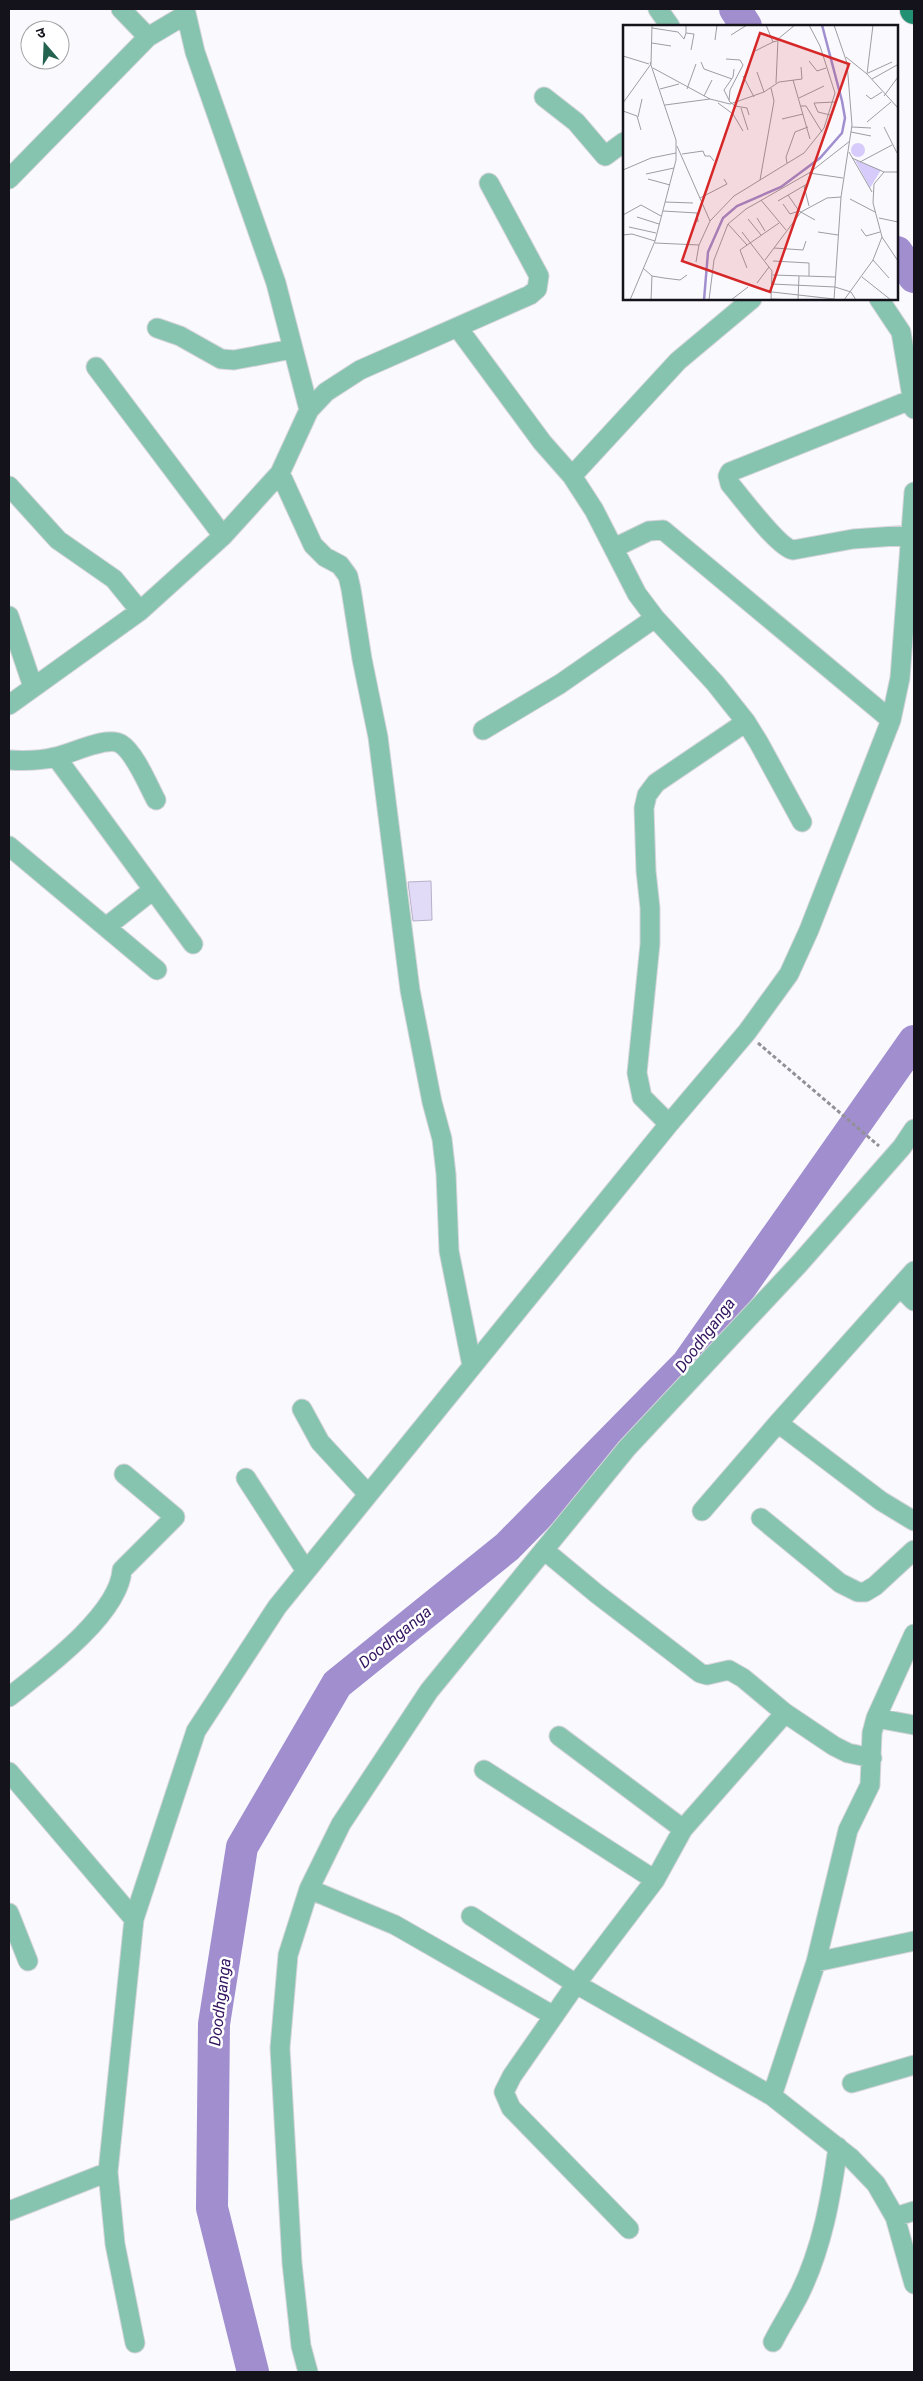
<svg xmlns="http://www.w3.org/2000/svg" width="923" height="2381" font-family="Roboto,'Noto Sans Devanagari',sans-serif">
  <style>
    .lines { fill: none; stroke-linecap: round; stroke-linejoin: round }
    .river { stroke: #a08ecf; stroke-width: 32 }
    .building { fill: #e1dbf7; stroke: #b6b1c8 }
    .minor-casing { stroke: #d5d4da; stroke-width: 21 }
    .primary-casing { stroke: #d5d4da; stroke-width: 30 }
    .path { stroke: #939198; stroke-width: 3; stroke-dasharray: 4 2.5; stroke-linecap: butt }
    .minor { stroke: #87c4af; stroke-width: 19 }
    .primary { stroke: #229072; stroke-width: 28 }
    .labels { text-anchor: middle; dominant-baseline: central; stroke-width: 5; stroke-linejoin: round; paint-order: stroke }
    .water-label { font-size: 16px; font-style: italic; fill: #331460; stroke: #fff }
    .inset-river { fill: none; stroke: #a08ecf; stroke-width: 2.5 }
    .inset-road { fill: none; stroke: #9e9da3; stroke-width: 1 }
    .view { fill: #d62828; fill-opacity: 0.15; stroke: #d62828; stroke-width: 2.5 }
    .inset-edge { fill: none; stroke: #14121a; stroke-width: 2.5 }
  </style>
  <rect width="100%" height="100%" fill="#faf9fe"/>
  <g class="lines">
    <path class="river" d="M735 9 746 26
      M897 252 914 277
      M253 2372 212 2208 214 2024 242 1847 337 1684 507 1547 687 1364 914 1041"/>
  </g>
  <path class="building" d="M431 881 432 920 413 921 408 882Z"/>
  <g class="lines">
    <g class="minor-casing">
      <path id="minor" d="M121 9 148 37 185 15
        M185 9 195 52 276 283 309 410
        M658 9 670 26
        M544 97 576 122 605 156 624 142
        M9 179 148 37
        M879 299 901 332 914 409
        M157 328 180 336 221 359 234 360 292 349
        M458 328 542 442 572 476 594 510 637 594 655 618 715 683 746 722 759 743 802 822
        M96 367 223 536
        M280 473 313 545 325 557 340 565 348 576 351 589 362 659 378 737 410 990 432 1102 442 1139 446 1174 449 1251 472 1366
        M572 476 678 361 752 299
        M9 486 58 540 114 579 140 611
        M910 535 853 539 793 550C778 547 742 498 730 484L728 476 730 472 913 399
        M614 548 649 531 663 530 891 720
        M9 616 33 687
        M9 705 140 611 223 536 280 473 309 410 326 392 360 370 530 295 537 289 539 276 489 183
        M483 730 560 684 655 618
        M56 757 193 944
        M9 760C24 761 39 761 55 757 72 754 107 735 121 744 135 753 148 785 156 800
        M9 846 157 970
        M106 927 153 890
        M669 1124 642 1097 637 1073 650 944V908L646 871 644 808 647 795 656 783 746 722
        M901 1288 914 1301
        M302 1409 320 1442 368 1494
        M778 1423 881 1501 914 1521
        M246 1478 306 1571
        M702 1511 778 1423 914 1271
        M761 1518 840 1583 858 1592H865L875 1586 914 1550
        M544 1550 597 1594 700 1673 707 1675 729 1670 743 1678 785 1713 834 1746 848 1753 872 1758
        M9 1697C42 1671 119 1615 122 1570L175 1517 124 1474
        M876 1718 914 1725
        M559 1736 683 1829
        M484 1770 655 1880
        M9 1772 134 1919 108 2172 9 2211
        M309 1889 395 1925 554 2016
        M9 1913 28 1961
        M471 1916 576 1984 772 2096 851 2158 876 2184 895 2217 914 2284
        M134 1919 196 1731 277 1607 669 1124 747 1032 789 974 809 930 891 720 900 678 914 492
        M816 1962 914 1941
        M852 2083 914 2065
        M772 2096 816 1962 848 1830 870 1785 872 1733 876 1718 914 1634
        M108 2172 115 2244 135 2343
        M895 2217 914 2211
        M629 2229 511 2108 504 2092 512 2076 576 1984 655 1880 683 1829 785 1713
        M773 2342C781 2326 791 2311 799 2295 822 2249 831 2198 838 2147
        M308 2372 301 2346 292 2263 280 2048 288 1955 309 1889 341 1824 429 1691 627 1448 799 1264 902 1147 914 1129"/>
    </g>
    <g class="primary-casing">
      <path id="primary" d="M914 9V10"/>
    </g>
    <path class="path" d="M758 1043 879 1146"/>
    <use href="#minor" class="minor"/>
    <use href="#primary" class="primary"/>
  </g>
  <g class="labels">
    <g class="water-label">
      <text transform="translate(705 1335) rotate(-53)">Doodhganga</text>
      <text transform="translate(395 1637) rotate(-39)">Doodhganga</text>
      <text transform="translate(220 2002) rotate(-83)">Doodhganga</text>
    </g>
  </g>
  <g transform="translate(623 25)">
    <rect width="275" height="275" fill="#faf9fe"/>
    <path d="M228 125a7 7 0 1 1 14 0a7 7 0 1 1-14 0ZM232 135 258 145 247 163Z" fill="#d6cbfa"/>
    <path class="inset-river" d="M81 275 85 227 100 193 114 181 158 162 197 133 219 108 222 93 219 76 199 0"/>
    <path class="inset-road" d="M63 0V8L71 9 68 25M143 0 150 17 154 16M29 3 55 7 61 14 63 8M108 10 124 0M92 15 94 0M29 18 48 21M130 27 150 17M0 31 26 39M223 32 244 49 275 83M103 34 117 35 120 40 107 65 106 76 112 81 124 83 126 90M186 36 194 46 203 43M78 37 81 44 109 54M30 43 87 74M134 47 141 67M245 48 269 37M244 49 250 0M120 51 131 72M249 54 274 40M170 55 187 114M153 58 155 14 172 0M37 64 56 59M64 64 73 39M243 70 248 74 259 67M81 71 89 55M261 71 275 52M176 73 201 61M106 75 101 65 110 52 111 44M0 78 28 39 29 0M95 78 110 89 120 106M42 80 87 74 107 79 141 67 156 57 179 54 178 42M178 81H183L199 107M118 83 125 105M0 86 14 91 18 105M207 90 195 87 191 78 212 77M15 92 19 74M159 94 180 89M244 97 268 77M229 102 248 103M261 102 274 128M228 107 248 111M226 127 249 167M59 129 80 126 82 131H87L91 136M229 133 261 147M237 137 269 120M164 138 163 132 172 107 185 102M0 145 28 133 53 128M186 148 220 153M23 149 51 143M25 154 47 160M137 155 151 76 148 63M181 161 186 181M165 170 176 186 192 195M77 173 104 159 101 154M227 174 252 187M138 175 163 205M155 176 184 159M42 177 70 178M160 179 167 189 176 186M40 186 74 188 75 197M0 190 18 180 38 191M14 192 36 199M134 193 142 206M256 193 275 197M125 194 138 210M87 196 111 171 181 128 201 103 212 68 197 21 186 0M105 199 124 220M6 202 33 208M238 204 243 211 257 207M119 207 149 246 148 275M195 207 215 210M0 210 9 209 32 216M259 212 275 236M32 218 76 220 87 196 54 121M151 223 180 225 183 216M142 235 178 187 204 173 218 172M250 235 266 253M150 236 186 238V251M73 237 76 220M20 243 29 251 41 253 57 255 64 250M124 243 117 225 156 198M150 250 212 252M239 252 268 275M134 258 146 242M149 259 212 262 228 267 233 275M149 267 211 274M148 274 172 275M7 275 32 216 53 135V115L27 37M28 275 29 251M86 275 91 235 105 199 123 184 186 148 227 116M108 275 125 262M175 275 176 251M211 275 218 172 229 100 224 38 211 0M221 275 250 235 259 212 250 178 251 159 261 147H275"/>
    <path class="view" d="M137 8 226 39 147 267 59 236Z"/>
    <rect width="275" height="275" class="inset-edge"/>
  </g>
  <rect width="923" height="2381" fill="none" stroke="#14121a" stroke-width="20"/>
  <g transform="translate(45 45) rotate(341)"><circle r="24" fill="#ffffff" stroke="#a1a0a3"/>
  <path d="M0-4L9 19L0 12L-9 19Z" fill="#246350"/>
  <text y="-8" font-size="14" font-weight="bold" text-anchor="middle" fill="#14121a">उ</text>
  </g>
</svg>
